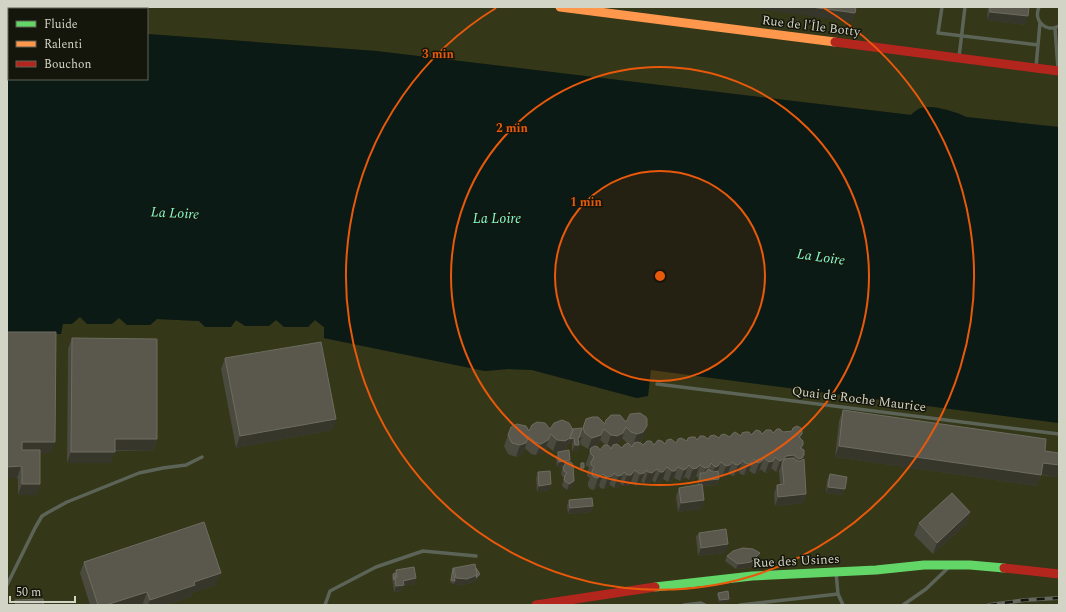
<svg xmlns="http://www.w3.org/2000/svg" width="1066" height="612" font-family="Spectral,serif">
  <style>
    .built { fill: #343718 }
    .water { fill: #0b1a14 }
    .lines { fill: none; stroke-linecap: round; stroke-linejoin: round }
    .lane { stroke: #5c6457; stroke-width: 3.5 }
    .fast { stroke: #63d668; stroke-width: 9 }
    .slow { stroke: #ff974d; stroke-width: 9 }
    .jam { stroke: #b3261e; stroke-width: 9 }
    .rail-casing { stroke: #64685d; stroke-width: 4 }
    .rail { stroke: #15160b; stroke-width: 2.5; stroke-dasharray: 8; stroke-linecap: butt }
    .wall { fill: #4b4a3e; fill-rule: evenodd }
    .shaded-wall { fill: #37362a }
    .building { fill: #5a584d; stroke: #6c6c60 }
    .ring { fill: none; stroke: #e8590c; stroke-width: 2 }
    .labels { text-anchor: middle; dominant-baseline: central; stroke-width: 3; stroke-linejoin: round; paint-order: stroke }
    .street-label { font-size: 13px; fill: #d2d5c5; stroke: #15160b }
    .water-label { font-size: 14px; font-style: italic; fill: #81fdd2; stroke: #15160b }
    .centre { fill: #e8590c; stroke: #15160b; stroke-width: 2 }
    .ring-label { font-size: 12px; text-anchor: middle; font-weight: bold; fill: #e8590c; stroke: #15160b; stroke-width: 3; stroke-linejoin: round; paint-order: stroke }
  </style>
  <rect width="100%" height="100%" fill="#28291b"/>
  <path class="built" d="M7 7H1059V127L966 117 958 113 931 107 920 108 911 115 376 51 147 34V9H9V29H7Z
    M80 317 119 318 150 325 157 319 199 321 315 320 324 327V338L485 371 508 369 532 370 637 398 648 395 650 370 1059 423V605H7V333L63 323Z"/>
  <path class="water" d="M7 29H9V79H147V34L376 51 911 115C913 113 916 110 919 109 930 103 956 112 966 117L1059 127V423L651 370 648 396 637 398 532 370 508 369 485 371 324 338V327L315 320 308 327H284L276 320 269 326H245L236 320 231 327H205L199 321 157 319 150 325H127L119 318 112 324H87L80 317 72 324H63L61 334 7 333Z"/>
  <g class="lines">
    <path class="lane" d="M942 7 938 33 1038 45
      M1039 7C1033 21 1046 33 1059 26
      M1055 28 1058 69
      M959 57 965 7
      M1036 67 1040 23
      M657 384 1059 434
      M836 572 838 594 843 605
      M7 585 35 528 42 516 47 513 67 502 139 473 163 468 186 465 202 457
      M325 605 330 591 376 567 423 551 476 556
      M684 605 701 603 705 605
      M740 605 838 594
      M903 605 926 589 948 568"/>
    <path class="fast" d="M655 587 752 576 876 570 924 565H970L1004 568"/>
    <path class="slow" d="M560 7 835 42"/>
    <path class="jam" d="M835 42 1059 71
      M1004 568 1059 574
      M536 605 655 587"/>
    <g class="rail-casing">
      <path id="rail" d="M989 605 1025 600 1059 598"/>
    </g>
    <use href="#rail" class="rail"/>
  </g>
  <path class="wall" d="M988 7H1029L1025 25 987 20Z
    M7 332 51 453H40V484L36 495H18V479L17 478Z
    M72 338 157 439 153 451H115L110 463H67L68 349Z
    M225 358 336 419 332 430 236 448 221 369Z
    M843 410 1045 451 1059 453V468L1056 477 1041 475 1037 486 835 457 839 421Z
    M611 415 643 438 640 442 643 445 676 443 783 432 802 434 800 439 803 445 802 449 804 455 803 459 806 494 803 503 775 506 774 494 777 485H780L779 471 776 472 771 468 769 472 765 473 760 469 758 473 755 474 752 473 749 470 747 474 744 475 740 474 739 471 737 474 734 476 730 475 728 473 726 476 722 477 718 475 719 479 717 485 703 486 704 500 701 509 678 512 676 496 679 488 698 485V478L696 476 692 480H689L685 477 683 479 680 481 674 478 670 482H668L663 479 659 483H655L652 480 648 484H644L641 481 639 484 636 486 631 482 627 486H623L620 483 618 487 614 488 609 484 608 487 604 489 600 488 599 485 594 490 590 489 588 486V482L590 478 587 476V473L589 467 586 466V463L591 449H588L581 445 580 442 577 451H572V444H568V443L566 449 563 451 570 460 569 462 572 487 567 490 562 486 564 478 562 476 561 473 563 467H557L556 457 558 452 553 451 547 446 544 452 536 455 531 454 525 448 522 454 516 457 508 454 504 446 508 435 529 431 550 429H572L582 430 586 419 605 424ZM622 438 627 443 622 448 618 445ZM600 440 606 445 600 450 597 447Z
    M581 463 583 471H580V466Z
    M538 472 551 484 549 490 537 492 536 478Z
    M830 474 843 495 826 493 827 480Z
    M569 500 593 506 591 512 568 514 567 506Z
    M970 512 966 524 933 554 914 535 919 523Z
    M699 533 725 553 698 556 696 537 697 535 699 534Z
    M760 553 758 559 749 568 736 569 725 561 727 556Z
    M84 562 216 585 192 593 191 597 165 605H143V603L136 605H90L80 573Z
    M453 568H476L480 574 479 577 475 581 465 585 454 584 450 582Z
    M396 570 416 578 414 584 403 586 401 591 394 592 392 577 393 574 395 573Z
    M718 593 729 599 728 602 719 603 717 595Z"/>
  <path class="shaded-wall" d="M743 7H811L855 13 852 22Z
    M990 12 1028 16 1025 25 987 20Z
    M336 419 332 430 236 448 240 436Z
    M647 426 643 438 639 443 633 445 637 434Z
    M626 427 622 438 618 445 613 447 607 446 611 435Z
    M604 429 600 440 597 447 588 449 592 438Z
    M573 430 566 449 561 452 553 451 557 440Z
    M551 434 544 452 536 455 541 444Z
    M529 436 525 448 522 454 516 457 520 445Z
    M582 437 579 443 576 444 578 438Z
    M574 438 572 444H568L570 439Z
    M115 439H157L153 451 111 450Z
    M22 442H55L51 453H18Z
    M575 445H579L577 451H572Z
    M839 446 1041 475 1037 486 835 457Z
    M71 452H115L110 463H67Z
    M794 455 790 467H782V463L779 471 776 472 780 461 786 456Z
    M804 455 800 466 795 470 799 459Z
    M775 457 771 468 769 472 765 473 769 462Z
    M764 458 758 473 755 474 759 463Z
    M754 459 749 470 747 474 744 475 748 464Z
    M570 460 568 466 557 467 559 462Z
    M743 460 737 474 734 476 738 465Z
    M721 462 717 474 711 478 715 467Z
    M732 462 728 473 726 476 722 477 726 466Z
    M711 463 706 474 702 479 706 468Z
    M1043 463 1059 465V468L1056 477 1039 474Z
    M689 465 683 479 680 481 684 470Z
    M700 465 696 476 692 480H689L693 469Z
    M21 466 17 478H7V467Z
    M667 467 663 479 659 483H655L660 472Z
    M678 467 674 478 670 482H668L672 471Z
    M581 468H584L583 471H580Z
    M657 469 652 480 648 484H644L648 472Z
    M635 470 631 482 627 486H623L627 475Z
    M646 470 641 481 639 484 636 486 640 474Z
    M624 472 620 483 618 487 614 488 618 476Z
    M614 473 608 487 604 489 608 477Z
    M603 474 599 485 594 490 598 478Z
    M719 479 717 485 698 486 700 481Z
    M574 481 572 487 567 490 569 484Z
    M22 484H40L36 495H18Z
    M551 484 549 490 537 492 539 486Z
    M828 487 845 489 843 495 826 493Z
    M806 494 803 503 775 506 778 497Z
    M704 500 701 509 678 512 681 503Z
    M593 506 591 512 568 514 570 508Z
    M970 512 966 524 933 554 937 543Z
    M728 544 725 553 698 556 701 548Z
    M760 553 758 559 749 568 736 569 738 564Z
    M221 573 216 585 192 593 191 597 165 605H148L150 600 194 582Z
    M480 574 479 577 475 581 465 585 454 584 456 578Z
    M416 578 414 584 403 586 401 591 394 592 396 586 403 581Z
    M147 592 143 603 136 605H106Z
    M729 599 728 602 719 603 720 600Z"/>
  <path class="building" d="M811 7H856L855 13Z
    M990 7H1029L1028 16 990 12Z
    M7 332H56L55 442H22V450H40V484H22V468L21 466 7 467Z
    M72 338 157 339V439H115V452H71Z
    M321 342 336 419 240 436 225 358Z
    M843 410 1046 439 1045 451 1059 453V465L1043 463 1041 475 839 446Z
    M640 413 646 417 647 419V426L643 432 637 434 631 432 626 427 623 433 617 436 611 435 604 429 601 435 592 438 585 433 583 428 586 419 592 417H598L605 424 606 420 611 415H620L626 422 630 414Z
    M562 420 569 423 573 430 570 438 565 441 557 440 551 434 548 440 541 444 535 442 529 436 526 443 520 445 512 443 508 435 511 427 517 424 526 426 529 431 532 425 537 422 545 423 550 429 554 423Z
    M797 426 801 428 802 431V434L799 437 803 441V445L800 448 804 450V455L802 458 799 459 794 455 786 456 784 459 780 461 775 457 773 461 769 462 764 458 762 461 759 463 756 462 754 459 751 463 748 464 745 463 743 460 741 463 738 465 734 464 732 462 730 465 726 466 721 462 718 466 715 467 711 463 709 467 706 468 703 467 700 465 697 468 693 469 689 465 687 468 684 470 678 467 675 471H672L667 467 663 472H660L657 469 652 473 648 472 646 470 644 473 640 474 635 470 631 475H627L624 472 622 475 618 476 614 473 612 476 608 477 605 476 603 474 598 478 594 477 592 475V471L594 467 591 465V462L594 457 591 454 590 451 591 448 595 446 598 447 600 450 604 445H608L611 449 613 445 617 444 622 448 624 445 628 443 632 447 634 443 637 442 641 443 643 445 647 441H651L654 445 658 440 662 441 665 444 667 440 671 439 676 443 678 439 681 438 687 441 688 438 691 437H695L697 440 700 436H704L708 439 710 436 714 435 719 438 721 435 724 434 730 437 732 434 735 432 741 436 742 433 745 432H749L751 435 756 430 760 431 762 434 766 430H771L773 433 777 429H780L783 432 792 431 793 428Z
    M582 428 579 438H578L579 445H575L574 438 570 439V437L573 430 572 429Z
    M569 450 570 460 559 462 558 452Z
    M793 458 797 461H800L804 459 806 494 778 497 777 485 784 484 782 464 783 461 785 459Z
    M566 462H571L573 465 574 481 569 484 564 480 565 475 567 473 564 471 563 468Z
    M581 463H584V468H581Z
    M708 469 713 472 718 471 719 479 700 481V473H705Z
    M550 471 551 484 539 486 538 472Z
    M830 474 847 477 845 489 828 487Z
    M702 484 704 500 681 503 679 488Z
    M952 493 970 512 937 543 919 523Z
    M592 498 593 506 570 508 569 500Z
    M204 522 221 573 194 582 195 585 150 600 147 592 106 605H98L84 562Z
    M726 529 728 544 701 548 699 533Z
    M743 548 753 549 760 553 751 562 738 564 727 556 733 551Z
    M475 564 477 575 467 579 456 578 454 568Z
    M414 567 416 578 403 581 404 585 396 586 395 577H397L396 570Z
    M453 568H454L453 570 455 581 451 580Z
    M476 568 480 574 476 578 477 575Z
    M395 573 396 577H395L394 580 393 574Z
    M728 591 729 599 720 600 718 593Z
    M43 599 44 605H16L15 600Z"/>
  <circle cx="660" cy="276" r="105" fill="#e8590c" fill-opacity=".12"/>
  <g class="ring">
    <circle cx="660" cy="276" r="105"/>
    <circle cx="660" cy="276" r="209"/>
    <path d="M824 8A314 314 0 1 1 496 8"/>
  </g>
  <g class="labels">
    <g class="street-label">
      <text transform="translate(811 26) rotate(7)">Rue de l'Île Botty</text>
      <text transform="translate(859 399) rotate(7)">Quai de Roche Maurice</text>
      <text transform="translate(796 561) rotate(-3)">Rue des Usines</text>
    </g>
    <g class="water-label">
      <text transform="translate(175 213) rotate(3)">La Loire</text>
      <text x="497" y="218">La Loire</text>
      <text transform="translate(821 257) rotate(8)">La Loire</text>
    </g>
  </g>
  <circle cx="660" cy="276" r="6" class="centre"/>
  <g class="ring-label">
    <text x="438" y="58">3 min</text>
    <text x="512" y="132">2 min</text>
    <text x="586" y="206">1 min</text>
  </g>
  <rect width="1066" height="612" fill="none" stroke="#d2d5c5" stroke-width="16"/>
  <rect x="8" y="8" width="140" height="72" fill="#15160b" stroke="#616255"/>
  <rect x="16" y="21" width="20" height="6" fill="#63d668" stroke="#616255"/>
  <text x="44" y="28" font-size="12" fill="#d2d5c5">Fluide</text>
  <rect x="16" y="41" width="20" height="6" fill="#ff974d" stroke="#616255"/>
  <text x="44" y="48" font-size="12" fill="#d2d5c5">Ralenti</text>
  <rect x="16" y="61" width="20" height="6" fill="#b3261e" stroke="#616255"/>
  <text x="44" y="68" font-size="12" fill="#d2d5c5">Bouchon</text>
  <path d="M10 596v6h65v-6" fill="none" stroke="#d2d5c5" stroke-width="2"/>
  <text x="16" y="596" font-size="12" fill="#d2d5c5" stroke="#15160b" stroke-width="3" paint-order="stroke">50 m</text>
</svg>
